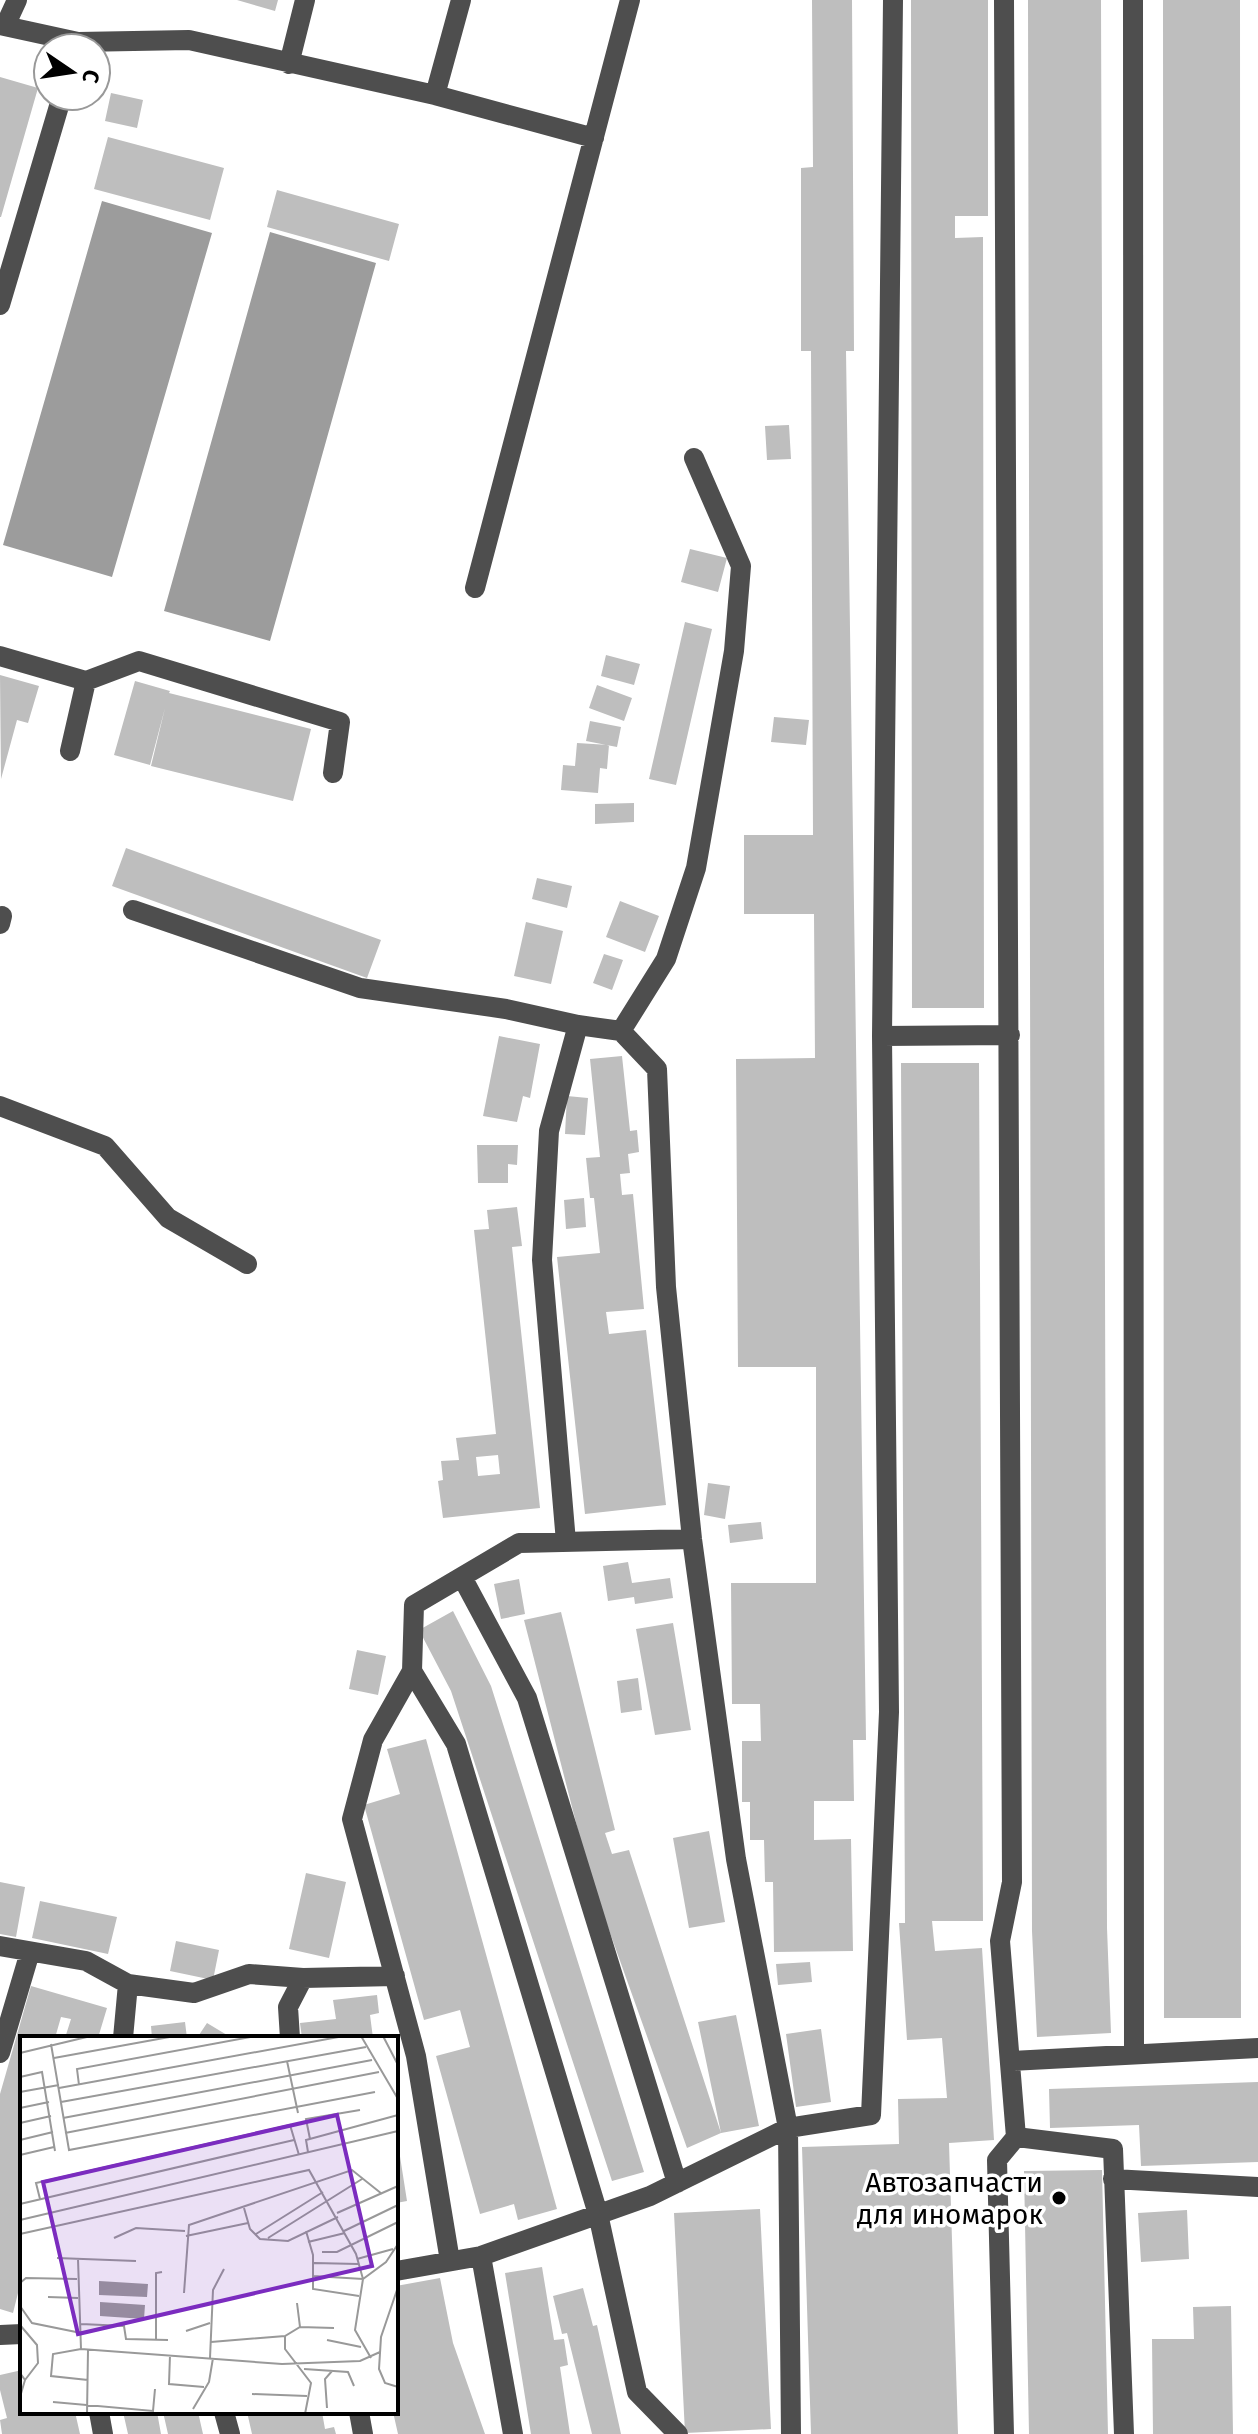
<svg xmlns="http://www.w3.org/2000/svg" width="1258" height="2434" font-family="'Fira Sans',sans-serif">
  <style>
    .water { fill: #9c9c9c }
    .building { fill: #bebebe; fill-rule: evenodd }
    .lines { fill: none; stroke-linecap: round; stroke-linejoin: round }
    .minor { stroke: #4e4e4e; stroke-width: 20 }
    .poi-dot { fill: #000; stroke: #fff; stroke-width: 3 }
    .labels { text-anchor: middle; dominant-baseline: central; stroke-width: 7; stroke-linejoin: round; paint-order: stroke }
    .poi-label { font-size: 28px; fill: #000; stroke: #fff; text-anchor: end }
    .inset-road { fill: none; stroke: #999; stroke-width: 2 }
    .view { fill: #7b2cbf; fill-opacity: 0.15; stroke: #7b2cbf; stroke-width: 4 }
    .inset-edge { fill: none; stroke: #000; stroke-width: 4 }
  </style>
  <rect width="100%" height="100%" fill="#fff"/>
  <path class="water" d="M102 201 212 233 112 577 3 545Z
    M270 232 376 263 270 641 164 611Z"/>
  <path class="building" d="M237 0H278L275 11Z
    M812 0H852L854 351H846L866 1740H853L854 1801H814V1840L851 1839 853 1951 774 1952 773 1882H765L764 1840H750V1802H742V1741H761L760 1704H732L731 1583H816V1367H738L736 1059 815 1058 814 914H744V835H813L811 351H801V168L813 167Z
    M911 0H988V216H955V238L983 237 984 1008H912Z
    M1028 0H1101L1107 1928 1111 2033 1037 2037 1032 1931Z
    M1163 0H1240L1241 2018H1164Z
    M0 77 38 88 1 217H0Z
    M111 93 143 100 137 128 105 121Z
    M108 137 224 168 210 220 94 189Z
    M277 190 399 224 389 261 267 227Z
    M789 425 791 459 767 460 765 426Z
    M690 549 727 558 718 592 681 582Z
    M685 622 712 629 676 785 649 779Z
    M606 655 640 664 634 685 601 676Z
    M0 675 39 686 28 723 17 720 1 779Z
    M135 681 170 691 169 693 311 729 293 801 151 766 165 708 150 765 114 755Z
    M597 685 632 698 624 721 589 708Z
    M774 717 809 720 806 745 771 742Z
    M590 721 621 727 617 747 586 741Z
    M577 743 609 745 607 769 600 768 598 793 561 790 563 765 575 766Z
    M634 803V822L595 824V804Z
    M126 848 381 940 367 978 112 886Z
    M537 878 572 886 567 908 532 899Z
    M620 901 659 916 645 952 606 937Z
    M526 922 563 931 551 984 514 976Z
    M604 954 623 960 612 990 593 983Z
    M499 1036 540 1044 530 1098 523 1096 517 1122 483 1116Z
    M622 1056 630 1131 637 1130 639 1152 628 1154 630 1173 620 1174 622 1195 633 1194 644 1309 606 1312 609 1334 646 1330 666 1505 585 1514 557 1257 600 1253 594 1198H590L586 1158 600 1157 590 1059Z
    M901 1063H979L983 1921H932L935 1951 982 1948 994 2140 949 2143 958 2434H811L802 2147 899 2144 898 2099 947 2098 942 2038 907 2040 899 1923H905Z
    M567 1096 588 1098 585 1135 565 1134Z
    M477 1145H518L517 1165 508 1164V1183H478Z
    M584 1198 586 1227 566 1229 564 1200Z
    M517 1207 522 1246 512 1247 540 1508 443 1518 438 1481 443 1480 441 1461 459 1460 456 1438 496 1434 474 1230 489 1229 487 1210ZM498 1455 500 1474 478 1476 476 1457Z
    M708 1483 730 1486 725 1519 704 1515Z
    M761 1522 763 1539 730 1543 728 1525Z
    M628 1562 632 1583 670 1578 673 1598 635 1604 634 1597 608 1601 603 1566Z
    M519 1579 525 1614 501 1619 494 1584Z
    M453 1611 491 1686 644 2172 612 2181 451 1691 419 1630Z
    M561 1612 615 1830 605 1833 612 1854 629 1850 721 2133 687 2148 590 1877 524 1620Z
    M673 1623 691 1730 655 1735 636 1629Z
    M357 1650 386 1656 378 1695 349 1689Z
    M638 1678 642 1710 621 1713 617 1681Z
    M426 1739 557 2209 518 2220 514 2204 480 2214 436 2056 470 2047 460 2010 424 2020 364 1805 400 1794 387 1749Z
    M709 1831 725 1922 689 1928 673 1838Z
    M306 1873 346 1882 329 1958 289 1949Z
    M0 1882 25 1887 16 1937 0 1934Z
    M40 1901 117 1917 108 1954 32 1938Z
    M176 1941 219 1950 213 1980 170 1971Z
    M810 1962 812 1982 778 1985 776 1964Z
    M31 1986 107 2008 98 2038H65L71 2019 61 2017 55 2038H22V2294L18 2293 13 2313 0 2309V2094Z
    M377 1995 379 2013 370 2015 373 2038H302L300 2023 336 2019 333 2000Z
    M736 2015 759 2126 721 2133 698 2022Z
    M185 2022 187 2038H152L151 2026Z
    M207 2023 232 2038H197Z
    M821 2029 831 2102 796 2107 786 2034Z
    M1258 2082V2162L1141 2166 1139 2125 1050 2128 1049 2089Z
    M396 2131 407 2201 396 2203Z
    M1102 2170 1108 2434H1029L1024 2171Z
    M760 2209 771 2429 685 2433 674 2213Z
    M1187 2210 1189 2259 1141 2262 1138 2213Z
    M542 2267 554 2340 564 2339 568 2365 560 2367 570 2434H531L505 2273Z
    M440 2278 453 2343 485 2434H398L393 2412H396V2286Z
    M583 2288 593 2326 597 2325 621 2434H592L567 2333 562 2334 553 2296Z
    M1231 2306 1233 2434H1153L1152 2339H1194L1193 2307Z
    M22 2370V2412H75L80 2434H2L0 2420 7 2418 0 2390V2375Z
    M123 2412H157L161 2434H128Z
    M163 2412H198L203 2434H168Z
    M247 2412H322L325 2429 334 2427 336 2434H252Z"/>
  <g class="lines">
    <path class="minor" d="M1004 0 1012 1882 1000 1941 1016 2137 997 2160 1004 2434
      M1133 0 1134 2054
      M0 25 78 42 189 40 435 95 594 138
      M5 26 17 0
      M289 64 305 0
      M435 95 461 0
      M0 305 62 96
      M475 588 630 0
      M0 656 86 681 139 661 340 722 333 773
      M70 751 86 681
      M133 910 360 988 506 1009 578 1025 621 1031 657 1069 666 1287 692 1539 736 1859 788 2128 791 2434
      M0 924 2 916
      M621 1031 666 959 696 868 734 651 741 566 694 458
      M882 1036 1010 1035
      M0 1106 105 1146 168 1218 247 1264
      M566 1542 542 1260 549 1131 578 1025
      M462 1577 527 1698 677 2183
      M412 1671 456 1744 598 2214 637 2392 678 2434
      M0 1946 86 1961 128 1984 194 1993 249 1974 303 1978 395 1976
      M123 2038 128 1984
      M290 2038 288 2007 303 1978
      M0 2053 30 1952
      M1010 2061 1258 2048
      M1016 2137 1113 2149 1124 2434
      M1113 2179 1258 2187
      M481 2256 513 2434
      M450 2261 416 2056 352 1819 373 1740 412 1671 414 1605 519 1543 692 1539
      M396 2271 481 2256 650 2196 788 2128 871 2115 889 1712 882 1036 893 0
      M0 2335 22 2334
      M99 2412 103 2434
      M224 2412 230 2434
      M359 2412 363 2434"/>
  </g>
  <circle class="poi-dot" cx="1059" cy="2198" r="8"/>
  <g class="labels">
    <g class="poi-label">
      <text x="1043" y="2182">Автозапчасти<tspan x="1043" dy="32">для иномарок</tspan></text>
    </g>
  </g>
  <g transform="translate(20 2036)">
    <rect width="378" height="378" fill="#fff"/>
    <path d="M79 245 128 248 127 261 79 259ZM80 266 125 269 124 283 80 280Z" fill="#9c9c9c"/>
    <path class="inset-road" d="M341 0 378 63M363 0 378 29M31 8 49 114 355 56M0 17 71 0M34 22 155 0M267 25 278 77M0 41 22 36 35 115M59 49 57 33 236 0M39 52 324 0M0 56 39 49M41 66 346 11M0 72 29 66M43 82 352 24M0 87 31 80M45 97 359 36M290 103 286 83 340 74M0 104 33 96M288 116 286 104 378 79M0 119 34 111M20 163 16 147 270 89 279 119M0 168 274 104M224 172 230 193 240 203 268 205 318 181M317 177 378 150M0 184 378 95M286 195 293 219V253L339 260M324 195 378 169M0 198 289 134 336 218 343 243 335 294 351 322M236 198 303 156M166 200 228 187M94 202 116 192 165 195M248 202 342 143M288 206 325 197M302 216H317L378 186M37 222 116 225M58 223 61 313M337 223 373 213M294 227 338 228M293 240 343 243 366 226 378 208M0 247 6 242 57 243M378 251 361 301 359 333 365 347 378 351M164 257 169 189 332 134 362 158M28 261 58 262M277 267 280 291M0 270 12 287 61 297M61 288 104 290 106 303 148 304M0 289 17 309 18 327 5 344M166 295 190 287M265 300V313L291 347 285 378M136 304V237L142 236M307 304 341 311M191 306 265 300 280 291 314 292M150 319 149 348 184 351M190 322 193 254 204 233M284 333 328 336 334 350M0 337 5 344 0 361M68 344 31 340 33 318 61 313 262 328 340 325 360 316M232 358 287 360M33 366 133 375 135 353M307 372 305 343 312 335M173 373 189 346 193 322M67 378 68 314M377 378V351"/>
    <path class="view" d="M317 79 352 230 58 298 23 146Z"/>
    <rect width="378" height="378" class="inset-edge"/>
  </g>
  <g transform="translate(72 72) rotate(103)"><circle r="38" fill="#ffffff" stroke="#999999" stroke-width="2"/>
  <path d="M0-6L14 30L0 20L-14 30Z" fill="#000000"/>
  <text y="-12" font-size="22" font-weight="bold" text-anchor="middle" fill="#000000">С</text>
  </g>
</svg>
